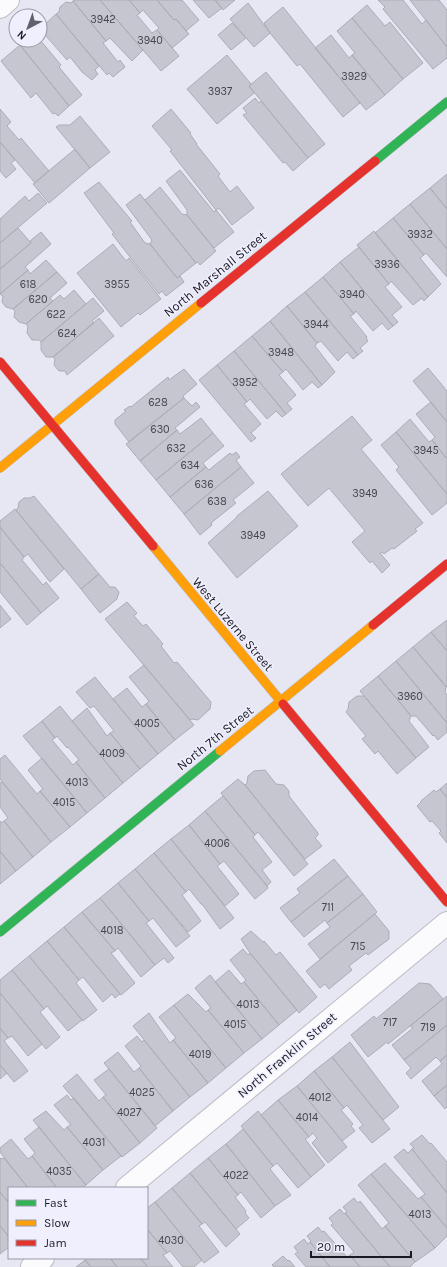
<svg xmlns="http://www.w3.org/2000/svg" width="447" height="1267" font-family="Karla,sans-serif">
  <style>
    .building { fill: #c6c6d0; stroke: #acacb5 }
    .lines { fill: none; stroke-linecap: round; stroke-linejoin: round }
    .street-casing { stroke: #bcbcc6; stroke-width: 24 }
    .fast-casing { stroke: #bcbcc6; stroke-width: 10 }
    .slow-casing { stroke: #bcbcc6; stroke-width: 10 }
    .jam-casing { stroke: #bcbcc6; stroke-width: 10 }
    .street { stroke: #fbfbfd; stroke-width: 22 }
    .fast { stroke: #30b455; stroke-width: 9 }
    .slow { stroke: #ff9f0a; stroke-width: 9 }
    .jam { stroke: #e5322d; stroke-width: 9 }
    .labels { text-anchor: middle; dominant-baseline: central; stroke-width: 3; stroke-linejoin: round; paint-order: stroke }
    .number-label { font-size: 11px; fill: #45454e }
    .street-label { font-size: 13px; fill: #1a1a23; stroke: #efeffe }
  </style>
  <rect width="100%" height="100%" fill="#e7e7f3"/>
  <path class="building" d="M74 0H100L143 50 132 61 110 38 106 41 73 1Z
    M100 0H129L140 13 137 15 152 33 157 30 179 56 161 71Z
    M129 0H157L174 20 176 19 189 34 172 48 157 30 159 28 143 10 140 13Z
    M157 0H182L199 20 186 31 176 19 174 20Z
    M193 0H215L222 8 209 18Z
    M215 0H235L223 10Z
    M378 0H403L422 24 426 20 447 47V58L433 69 383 9 385 7Z
    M410 0H439L447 10V47Z
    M73 1 106 41 103 43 118 62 120 60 125 67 113 77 109 73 107 75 56 14 59 12 60 7 66 2 71 3Z
    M248 3 270 33 254 47 230 19Z
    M367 5 385 26 390 22 423 63 403 79 352 18Z
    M283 7 360 103 343 117 300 64 297 66 270 33 264 23Z
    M56 14 99 66 95 70 98 74 92 80 82 72 70 57 67 60 40 29Z
    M352 18 403 79 385 95 352 55 355 53 337 31Z
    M232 23 246 38 231 50 218 35Z
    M331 35 349 58 352 55 385 95 366 110 315 48Z
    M26 40H40L61 65 59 67 82 95 69 106 20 45Z
    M20 45 69 106 58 116 55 113 53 114 36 93 31 98 1 61Z
    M227 55 251 84 249 86 254 93 217 124 187 89Z
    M266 72 325 144 308 158 249 86Z
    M255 98 259 103 261 101 308 158 293 171 285 162 283 163 243 115 247 113 243 108Z
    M0 109 11 122 7 126 19 140 21 138 49 171 35 183 0 142Z
    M171 109 191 133 190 134 197 144H196L220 174 218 176 230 192 237 186 254 208 232 225 219 208 216 210 170 151 172 150 152 126Z
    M80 116 110 152 90 168 56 127 59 125H70Z
    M0 142 15 160 11 163 16 169 6 178 0 171Z
    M75 149 90 168 49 203 33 184Z
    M180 170 214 212 216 210 234 232 214 248 187 215V210L166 181Z
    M447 174V209L430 188Z
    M99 182 132 221 130 222 145 243 150 244 177 278 180 276 184 282 166 296 162 291 159 294 112 234 114 233 84 193Z
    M160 187 182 214 187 215 216 251 200 265 198 262 196 263 145 200Z
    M430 188 447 209V249L410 204Z
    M38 193 47 203 0 243V219L25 196 29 201Z
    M140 194 196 263 177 278 150 244 152 240 126 205Z
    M410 204 447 249V277L426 253 424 255 393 218Z
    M393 218 424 255 420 258 441 284 428 297 375 233Z
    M18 228 31 243 0 269V243Z
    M374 231 428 297 424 301 422 298 413 305 391 281 389 284 357 245Z
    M41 232 51 244 25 267 28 270 0 294V269L31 243 30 241Z
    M113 244 126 261 129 258 161 299 140 315 138 313 121 327 77 273Z
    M359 247 389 284 385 287 402 307 392 315 398 322 393 326 340 262Z
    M46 260 57 272 13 309 6 307 2 302 3 296 0 294 28 270 30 274Z
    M340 262 393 326 388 330 382 323 373 331 356 311 354 314 323 277Z
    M57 272 67 283 50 298 53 301 26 324 19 322 14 317 15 311 13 309Z
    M323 277 354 314 350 316 367 337 366 338 368 341 360 348 363 351 358 355 305 292Z
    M74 290 86 304 41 342 39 340H32L27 333 28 326 26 324 60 295 64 299Z
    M305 292 358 355 353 359 347 352 338 361 321 341 317 343 287 306Z
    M93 298 104 311 92 321 94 323 53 357H46L41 350V342Z
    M287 306 317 343 315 346 335 372 322 385 270 321Z
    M99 318 114 336 67 375 65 371H59L54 365 55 359 53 357Z
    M270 321 322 385 318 388 312 382 303 390 286 369 283 372 252 336Z
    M252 336 283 372 279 375 296 395 287 403 292 409 286 414 234 351Z
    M234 351 286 414 282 417 276 411 267 419 250 399 247 402 217 365Z
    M217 365 247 402 244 404 261 424 251 433 256 438 251 442 199 380Z
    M428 368 447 391V422L413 381Z
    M184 369 197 384 183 396 184 398 129 442 115 424V420L126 411 124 410 130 406 131 407 168 377 169 380Z
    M184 398 192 406 196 402 200 407 175 428 177 430 140 461 126 444Z
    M431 402 447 422V459L432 440 435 437 416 414Z
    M352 416 372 440 361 449 423 523 415 529 417 531 394 549 392 548 384 554 382 552 380 553 390 565 382 573 372 561 370 563 352 542 365 531 329 488 308 506 281 474Z
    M201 418 213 433 156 480 140 461 177 430 180 434Z
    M410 419 429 442 432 440 447 459V494L396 432Z
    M396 432 447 494V503L432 515 396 470 399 467 381 445Z
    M213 433 224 446 203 463 206 467 170 497 156 480Z
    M236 452 240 457 236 460 241 467 184 514 170 497 206 467 209 470 230 453 232 455Z
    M241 467 254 483 233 500 236 503 211 523 212 525 200 535 184 514Z
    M268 491 298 526 237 578 208 543 236 518 237 516Z
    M34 496 99 574 81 589 16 510 18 508 19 502 24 498H30Z
    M15 509 64 569 50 582 28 554 24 557 0 527V521Z
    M0 527 24 557 22 560 43 585 46 582 59 598 41 613 0 563Z
    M0 563 41 613 27 625 0 592Z
    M99 574 110 587H115L119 592 117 599 100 613 81 589Z
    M127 602 137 613 134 616 143 626 146 624 163 644 161 646 174 663 177 662 211 702 210 709 198 720 192 719 190 720 105 619Z
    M0 605 11 619 0 628Z
    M447 620V651L431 632Z
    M431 632 447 651V687L413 647Z
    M413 647 446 687 445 692 447 695V723L396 661Z
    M396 661 447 723 446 725 447 732 438 740 434 735 433 736 416 716H411L378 676Z
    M144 665 194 725 175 740 146 704 149 701 129 677Z
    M378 676 411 716 409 721 429 747 416 758 360 691Z
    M95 677 158 754 140 769 110 733 114 731 94 706 90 708 76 692Z
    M127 688 142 707 146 704 175 740 158 754 113 699Z
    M357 696H364L416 758 397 774 378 751 375 754 362 739 366 736 346 712 348 709 349 702Z
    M60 706 123 783 105 798 76 762 79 760 68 747 67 748 57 736 55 738 42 721Z
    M87 708 107 736 110 733 140 769 123 783 72 721Z
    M42 721 55 738 52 740 73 765 76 762 105 798 87 813 23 736Z
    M5 755 37 794 40 791 70 827 51 842 0 779V759Z
    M42 758 87 813 70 827 40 791 43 789 28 770Z
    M265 770 276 784 284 785 289 791V796L318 833V835L315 838 322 846 305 859 245 785 247 783 248 776 254 771Z
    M238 779 245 785 308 864 294 876 258 832 255 835 221 793Z
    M2 782 51 842 33 857 4 821 8 818 0 807V783Z
    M447 783V798L440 789Z
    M440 789 447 798V843L439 833 441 831 432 821 430 822 417 806 421 802V801L434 790 436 792Z
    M223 796 255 835 253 837 272 862 262 870 271 882 267 886 205 811Z
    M205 811 267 886 268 888 255 899 224 861 220 864 189 825Z
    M0 821 1 823 4 821 33 857 16 871 0 851Z
    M189 825 220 864 217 866 239 894 225 906 171 839Z
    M171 839 234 918 220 929 202 904H201L189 889 186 892 154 853Z
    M0 851 16 871 0 884Z
    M154 853 186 892 182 895 201 921 188 932 135 869Z
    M334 859 348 876 291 922 280 908 300 893 297 889Z
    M135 869 190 936 176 947 153 918 149 921 118 883Z
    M348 876 363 894 327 923 325 920 304 937 291 922Z
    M118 883 149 921 146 923 174 958 168 963 164 958 155 965 100 898Z
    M363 894 377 912 320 959 308 944 330 927 327 923Z
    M100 898 155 965 141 977 118 948 115 951 82 912Z
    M82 912 115 951 111 953 135 983 121 995 64 927Z
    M375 914 389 931V939L368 955 366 953 349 966 352 970 329 989 325 984 320 988 306 971Z
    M64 927 120 994 115 998 112 994 103 1002 83 977 79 980 47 941Z
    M251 931 263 942 264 941 276 955 280 952 317 997 299 1013 250 953 241 939Z
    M47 941 79 980 76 983 97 1010 83 1021 29 956Z
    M243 949 248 955 250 953 297 1010 279 1025 244 982 246 980 230 960Z
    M29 956 82 1020 68 1031 47 1006 44 1009 12 970Z
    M12 970 44 1009 40 1012 60 1037 46 1049 0 993V980Z
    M229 970 241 984 244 982 279 1025 262 1039 215 982Z
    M210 975 262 1039 244 1053 208 1010 211 1008 195 988Z
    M419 983 430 984 443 999 388 1044 387 1042 368 1057 351 1035 374 1016 376 1019Z
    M0 993 42 1044 28 1056 12 1036 8 1038 0 1028Z
    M188 994 206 1012 208 1010 244 1053 226 1068 174 1005Z
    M447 996V1025L404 1060 392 1045 413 1028 410 1026Z
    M174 1005 226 1068 208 1083 173 1040 176 1038 159 1017Z
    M149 1013 170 1043 173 1040 208 1083 190 1097 133 1026Z
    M447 1025V1055L440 1061 436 1057 411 1079 406 1073 411 1068 404 1060Z
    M0 1028 8 1038 4 1041 28 1071 14 1082 0 1065Z
    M137 1036 142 1042 144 1040 190 1097 173 1111 139 1068 141 1066 125 1046Z
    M350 1042 399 1107 383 1120 332 1057Z
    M118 1052 134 1072 139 1068 173 1111 155 1126 104 1063Z
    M447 1055V1085L434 1096 422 1081 442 1064 440 1061Z
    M332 1057 390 1129 372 1143 359 1128 363 1125 347 1105 344 1108 314 1071Z
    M0 1065 7 1073 0 1079Z
    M109 1069 157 1128 140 1143 103 1097 106 1095 94 1080Z
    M314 1071 344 1108 341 1110 353 1124 351 1126 355 1131 342 1141 297 1086Z
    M77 1074 99 1101 103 1097 140 1143 122 1157 63 1086Z
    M447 1085V1107L445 1109 434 1096Z
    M297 1086 347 1147 328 1163 312 1143 317 1138 313 1133 309 1137 278 1100Z
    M67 1095 71 1100 74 1098 121 1156 103 1170 67 1127 71 1125 54 1105Z
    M278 1100 309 1137 305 1139 325 1165 311 1177 261 1115Z
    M46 1111 64 1130 67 1127 103 1170 86 1185 33 1120Z
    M258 1111 311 1177 298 1188 277 1163 273 1166 241 1126Z
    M39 1127 86 1185 82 1188H57L32 1156 35 1153 24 1139Z
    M243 1129 273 1166 270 1169 291 1195 275 1206 226 1144Z
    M422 1135 430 1144 431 1143 447 1162V1193L412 1149 414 1148 410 1144Z
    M11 1139 28 1159 32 1156 57 1188H28L0 1152V1148Z
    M226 1144 275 1206 261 1218 241 1192 238 1195 208 1158Z
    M404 1149 408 1153 412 1149 447 1193V1228L421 1197 425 1194 394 1157Z
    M0 1158 1 1159 4 1158 28 1188H9V1203L0 1192Z
    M208 1158 238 1195 235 1197 246 1211 245 1213 249 1218 236 1229 190 1173Z
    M385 1163 418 1199 421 1197 447 1228V1236L435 1248 371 1174Z
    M190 1173 240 1234 226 1247 205 1222 202 1224 172 1188Z
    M371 1174 435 1248 415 1262 385 1226 389 1223 358 1185Z
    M172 1188 202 1224 199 1226 219 1252 204 1263 155 1202Z
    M0 1192 9 1203V1237L0 1226Z
    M354 1198 358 1203 360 1201 382 1229 385 1226 415 1262 410 1267H390L345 1213 347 1212 343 1207Z
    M155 1202 202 1260 194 1267H183L170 1251 167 1253 147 1229V1208Z
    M340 1209 344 1214 345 1213 390 1267H360L350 1255 354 1252 331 1225 333 1223 329 1218Z
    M0 1226 9 1237V1247L0 1254Z
    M318 1227 322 1232 324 1231 347 1257 350 1255 360 1267H330L310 1242 311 1241 307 1236Z
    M147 1229 167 1253 163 1255 173 1267H148L140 1258H147Z
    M304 1239 308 1244 310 1242 330 1267H306L295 1254 298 1252 294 1247Z
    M283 1256 288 1261 289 1260 295 1267H274L272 1265Z
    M87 1258H110L117 1267H91L85 1260Z
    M110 1258H140L148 1267H117Z
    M85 1260 91 1267H76Z"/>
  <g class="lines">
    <g class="street-casing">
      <path id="street" d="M0 7 8 0
        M127 1188 447 923
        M32 1267 43 1258"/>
    </g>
    <g class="fast-casing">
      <path id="fast" d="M375 161 447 102
        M0 932 220 751"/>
    </g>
    <g class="slow-casing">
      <path id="slow" d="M0 468 201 303
        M153 546 283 704
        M220 751 373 625"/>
    </g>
    <g class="jam-casing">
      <path id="jam" d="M201 303 375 161
        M0 362 153 546
        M373 625 447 564
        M283 704 447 902"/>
    </g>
    <use href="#street" class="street"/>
    <use href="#fast" class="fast"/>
    <use href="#slow" class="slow"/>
    <use href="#jam" class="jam"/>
  </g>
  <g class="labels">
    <g class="number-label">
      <text x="103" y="19">3942</text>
      <text x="150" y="40">3940</text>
      <text x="354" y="76">3929</text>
      <text x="220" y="91">3937</text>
      <text x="420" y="234">3932</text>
      <text x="387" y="264">3936</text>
      <text x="28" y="284">618</text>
      <text x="117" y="284">3955</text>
      <text x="352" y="294">3940</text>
      <text x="38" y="299">620</text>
      <text x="56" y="314">622</text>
      <text x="316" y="324">3944</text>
      <text x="67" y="333">624</text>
      <text x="281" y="352">3948</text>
      <text x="245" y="382">3952</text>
      <text x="158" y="402">628</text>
      <text x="160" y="429">630</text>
      <text x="176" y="448">632</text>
      <text x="426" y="450">3945</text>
      <text x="190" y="465">634</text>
      <text x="204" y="484">636</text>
      <text x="365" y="493">3949</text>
      <text x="217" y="501">638</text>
      <text x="253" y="535">3949</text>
      <text x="410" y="696">3960</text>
      <text x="147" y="723">4005</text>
      <text x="112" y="753">4009</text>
      <text x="77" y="782">4013</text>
      <text x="64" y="802">4015</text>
      <text x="217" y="843">4006</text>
      <text x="328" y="907">711</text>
      <text x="112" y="930">4018</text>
      <text x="358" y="946">715</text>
      <text x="248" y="1004">4013</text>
      <text x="390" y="1022">717</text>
      <text x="235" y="1024">4015</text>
      <text x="428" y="1027">719</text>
      <text x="200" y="1054">4019</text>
      <text x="142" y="1092">4025</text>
      <text x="320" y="1097">4012</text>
      <text x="129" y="1112">4027</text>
      <text x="307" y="1117">4014</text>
      <text x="94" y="1142">4031</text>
      <text x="59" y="1171">4035</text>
      <text x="236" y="1175">4022</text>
      <text x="420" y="1214">4013</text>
      <text x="171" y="1240">4030</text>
    </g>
    <g class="street-label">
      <text transform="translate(215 274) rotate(-39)">North Marshall Street</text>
      <text transform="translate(233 624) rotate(50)">West Luzerne Street</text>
      <text transform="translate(215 738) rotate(-39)">North 7th Street</text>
      <text transform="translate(287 1055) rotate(-40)">North Franklin Street</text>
    </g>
  </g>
  <rect x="8" y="1187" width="140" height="72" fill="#efeffe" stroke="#9a9aa6"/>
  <rect x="16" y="1200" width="20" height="6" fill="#30b455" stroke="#9a9aa6"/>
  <text x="44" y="1207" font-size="12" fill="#1a1a23">Fast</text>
  <rect x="16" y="1220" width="20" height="6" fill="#ff9f0a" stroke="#9a9aa6"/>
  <text x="44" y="1227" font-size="12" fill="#1a1a23">Slow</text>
  <rect x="16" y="1240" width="20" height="6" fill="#e5322d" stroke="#9a9aa6"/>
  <text x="44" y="1247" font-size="12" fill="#1a1a23">Jam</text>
  <g transform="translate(28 28) rotate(221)"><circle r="19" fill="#efeffe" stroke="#9a9aa6"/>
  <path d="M0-3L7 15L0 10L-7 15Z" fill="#62626c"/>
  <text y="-6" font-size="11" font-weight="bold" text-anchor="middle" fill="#1a1a23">N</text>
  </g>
  <path d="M311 1251v6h100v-6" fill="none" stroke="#1a1a23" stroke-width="2"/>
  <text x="317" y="1251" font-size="12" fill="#1a1a23" stroke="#efeffe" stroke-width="3" paint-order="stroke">20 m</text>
</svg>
